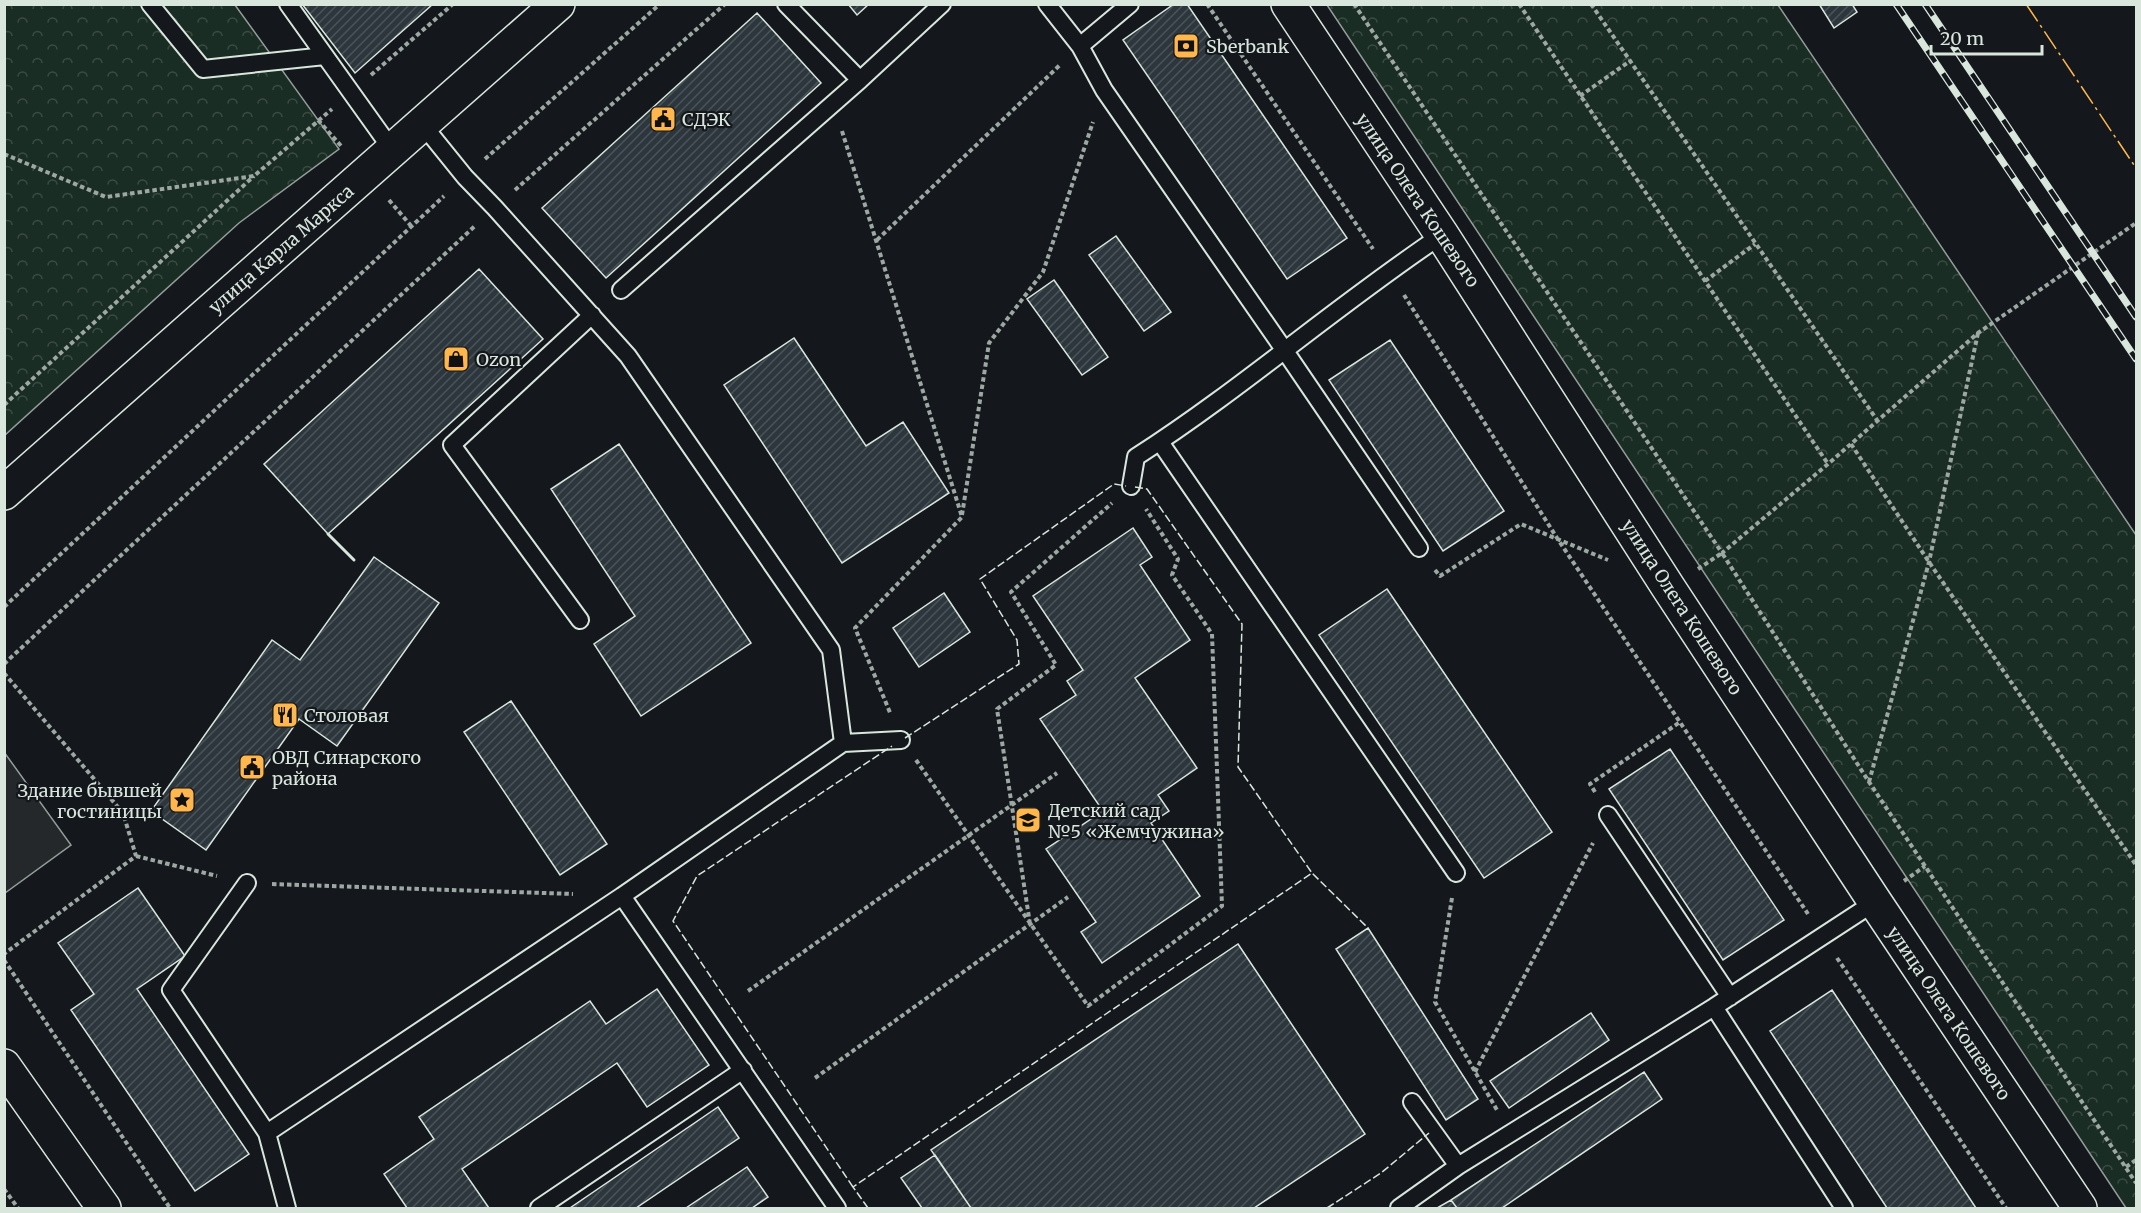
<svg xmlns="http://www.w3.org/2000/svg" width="2141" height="1213" font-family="Merriweather,serif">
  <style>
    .park { fill: url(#park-crowns); stroke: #939e99; stroke-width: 1.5 }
    .parking { fill: #24282b; stroke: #939e99; stroke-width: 1.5 }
    .building { fill: url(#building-hatch); stroke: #d8e6dc; stroke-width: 1.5 }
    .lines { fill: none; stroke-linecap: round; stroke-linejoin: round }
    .lane-casing { stroke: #d8e6dc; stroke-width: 20 }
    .street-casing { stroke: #d8e6dc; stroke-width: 36 }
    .secondary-casing { stroke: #d8e6dc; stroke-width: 36 }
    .path { stroke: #9da8a2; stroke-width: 4; stroke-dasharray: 4.5 3; stroke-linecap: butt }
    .lane { stroke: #14181c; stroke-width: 16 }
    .street { stroke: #14181c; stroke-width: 33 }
    .secondary { stroke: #14181c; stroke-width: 33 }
    .rail-casing { stroke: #d8e6dc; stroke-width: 7 }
    .rail { stroke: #14181c; stroke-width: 4.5; stroke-dasharray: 14; stroke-linecap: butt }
    .fence { stroke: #d8e6dc; stroke-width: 1.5; stroke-dasharray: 8 3; stroke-linecap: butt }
    .wall { stroke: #d8e6dc; stroke-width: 3 }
    .power { stroke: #ffb74d; stroke-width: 1.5; stroke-dasharray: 21 4.5 3 4.5; stroke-linecap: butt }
    .labels { text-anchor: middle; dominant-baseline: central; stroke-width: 4.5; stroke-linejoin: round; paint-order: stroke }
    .poi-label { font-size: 18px; fill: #d8e6dc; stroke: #14181c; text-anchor: start }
    .street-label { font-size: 18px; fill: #d8e6dc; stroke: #14181c }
  </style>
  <defs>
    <pattern id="park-crowns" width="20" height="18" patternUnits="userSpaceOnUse" patternTransform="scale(1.5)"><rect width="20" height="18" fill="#1a2d24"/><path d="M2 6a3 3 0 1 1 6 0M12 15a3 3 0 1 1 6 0" fill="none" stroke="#3b4b43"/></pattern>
    <pattern id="building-hatch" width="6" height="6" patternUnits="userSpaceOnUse" patternTransform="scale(1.5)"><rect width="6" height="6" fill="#2c363c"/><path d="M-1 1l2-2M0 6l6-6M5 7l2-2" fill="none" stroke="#4a5358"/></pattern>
  </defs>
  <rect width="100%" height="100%" fill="#14181c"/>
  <path class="park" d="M5 5H235L339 149 239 223 5 435Z
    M1327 5H1778L2136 535V1208H2126Z"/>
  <path class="parking" d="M4 752 71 845 5 893H4Z"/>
  <path class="building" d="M302 4H433L355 73Z
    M848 4H869L857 15Z
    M1174 4H1187L1347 238 1287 279 1123 40Z
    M1819 4H1852L1857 12 1834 28Z
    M757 13 821 83 606 278 542 208Z
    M1116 236 1171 312 1144 331 1089 255Z
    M479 269 543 339 328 534 264 464Z
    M1054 280 1108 357 1082 375 1027 299Z
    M794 338 866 446 903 422 949 493 842 563 724 385Z
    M1390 340 1504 511 1443 551 1329 380Z
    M619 444 751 643 641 716 594 644 635 616 551 489Z
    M1133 528 1152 557 1140 565 1190 640 1135 678 1197 768 1158 795 1169 811 1151 823 1200 896 1102 963 1081 932 1096 922 1046 849 1103 811 1040 719 1076 695 1067 681 1083 670 1033 596Z
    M374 557 439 603 337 746 299 719 206 850 151 811 272 640 300 660Z
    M1387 589 1552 832 1484 878 1319 635Z
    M944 593 970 632 919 667 893 628Z
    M511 701 607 844 560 875 464 732Z
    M1670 749 1784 920 1723 960 1609 789Z
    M138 888 185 956 137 989 249 1154 195 1191 71 1010 94 994 58 943Z
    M1368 928 1478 1099 1446 1120 1336 949Z
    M1238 944 1365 1134 1254 1208H971L931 1150Z
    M657 989 709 1065 647 1107 617 1063 462 1169 489 1208H407L384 1174 434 1139 419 1117 590 1001 606 1024Z
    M1832 990 1976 1208H1887L1770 1031Z
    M1591 1013 1609 1040 1509 1108 1490 1081Z
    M1644 1072 1662 1099 1502 1208H1457L1451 1200Z
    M718 1107 739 1138 636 1208H570Z
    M935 1155 971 1208H922L901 1178Z
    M747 1167 768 1197 752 1208H686Z
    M1451 1200 1457 1208H1437Z"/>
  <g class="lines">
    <g class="lane-casing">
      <path id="lane" d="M150 4 203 69 325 56
        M288 4 393 151
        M786 4 860 80 942 4
        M1047 4 1080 46 1104 90 1285 351 1419 548
        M1080 46 1130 4
        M423 125 465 177 495 208 628 356 831 650 843 743 622 896 837 1208
        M621 290 860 80
        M1160 442 1456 873
        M1131 486 1136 457C1242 389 1337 305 1442 235
        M580 620 452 445 592 315
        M843 743 901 740
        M1608 815 1730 997
        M247 883 171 990 267 1133
        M1714 1007 1844 1208
        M1412 1102 1458 1166
        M287 1208 267 1133 622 896
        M539 1208 743 1070
        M1399 1208 1458 1166 1714 1007 1875 902"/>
    </g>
    <g class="street-casing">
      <path id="street" d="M1288 4 1442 235 1668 587 1875 902 2080 1208
        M4 1066 104 1208"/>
    </g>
    <g class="secondary-casing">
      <path id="secondary" d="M4 493 558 4"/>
    </g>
    <path class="path" d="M1207 4 1373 249
      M1354 4 1722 553 1828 464 1978 333 2136 223
      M1519 4 1828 464
      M1591 4 1877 420
      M371 75 453 4
      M1580 96 1630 61
      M318 120 342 147
      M842 131 962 517 855 628 891 715
      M4 154 106 197 254 176 332 109
      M485 159 660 4
      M515 190 725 4
      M389 200 412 227
      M877 240 1061 64
      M1705 281 1755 244
      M1404 295 1557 538 1808 914
      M4 405 254 176
      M1851 444 1929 562 2136 865
      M962 515 989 343 1043 272 1093 122
      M1698 569 1722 553 1869 782 2136 1183
      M1435 570 1440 576 1521 524 1608 560
      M4 607 444 196
      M4 664 476 225
      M4 673 123 813 136 856 4 954
      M916 760 1088 1006 1222 906 1212 634 1172 575 1178 559 1146 509
      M1869 782 1929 562 1978 333
      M1595 792 1590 784 1680 722
      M136 856 217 876
      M1904 881 1925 866
      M272 884 573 894
      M1452 898 1435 1002 1497 1110
      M1030 924 997 709 1056 665 1011 592 1112 503
      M1837 958 2006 1208
      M4 960 170 1208
      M748 991 1057 773
      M1475 1072 1593 843
      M815 1078 1068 897
      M2126 1167 2136 1160
      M4 1189 18 1208"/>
    <use href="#lane" class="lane"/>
    <use href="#street" class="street"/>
    <use href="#secondary" class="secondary"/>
    <g class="rail-casing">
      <path id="rail" d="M1896 4 2136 359
        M1925 4 2136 317"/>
    </g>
    <use href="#rail" class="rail"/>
    <path class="fence" d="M1135 487 1147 489 1242 624 1238 767 1312 873
      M905 738 1019 664 1017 640 980 579 1114 484 1126 486
      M853 1187 673 921 697 876 892 746
      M868 1208 853 1187 1312 873 1368 928
      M1327 1208 1381 1173 1429 1133"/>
    <path class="wall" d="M328 534 354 560"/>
    <path class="power" d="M2026 4 2136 168"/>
  </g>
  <defs>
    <g id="bank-square" transform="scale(1.35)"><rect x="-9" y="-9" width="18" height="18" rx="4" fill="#ffb74d" stroke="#14181c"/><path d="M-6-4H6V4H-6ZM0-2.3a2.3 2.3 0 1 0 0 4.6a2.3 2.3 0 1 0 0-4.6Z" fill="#111"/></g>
    <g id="civic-square" transform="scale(1.35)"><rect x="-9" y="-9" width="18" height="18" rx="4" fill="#ffb74d" stroke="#14181c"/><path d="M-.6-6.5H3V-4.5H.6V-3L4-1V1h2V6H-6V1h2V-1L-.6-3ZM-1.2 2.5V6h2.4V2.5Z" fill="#111"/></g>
    <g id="shop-square" transform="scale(1.35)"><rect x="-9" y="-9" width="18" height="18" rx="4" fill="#ffb74d" stroke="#14181c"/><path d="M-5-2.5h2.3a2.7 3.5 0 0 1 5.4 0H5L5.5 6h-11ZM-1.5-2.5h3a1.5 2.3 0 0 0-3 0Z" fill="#111"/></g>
    <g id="restaurant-square" transform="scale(1.35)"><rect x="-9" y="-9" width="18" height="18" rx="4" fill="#ffb74d" stroke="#14181c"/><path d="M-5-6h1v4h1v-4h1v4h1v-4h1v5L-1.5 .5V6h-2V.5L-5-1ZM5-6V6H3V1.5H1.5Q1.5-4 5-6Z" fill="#111"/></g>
    <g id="sight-square" transform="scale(1.35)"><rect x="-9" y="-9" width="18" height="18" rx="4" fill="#ffb74d" stroke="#14181c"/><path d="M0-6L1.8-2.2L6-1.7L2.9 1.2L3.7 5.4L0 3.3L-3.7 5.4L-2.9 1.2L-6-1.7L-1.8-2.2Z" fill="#111"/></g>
    <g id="school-square" transform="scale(1.35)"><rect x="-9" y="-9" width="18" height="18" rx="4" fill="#ffb74d" stroke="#14181c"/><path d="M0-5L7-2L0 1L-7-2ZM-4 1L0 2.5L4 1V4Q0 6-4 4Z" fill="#111"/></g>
  </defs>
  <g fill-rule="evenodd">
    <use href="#bank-square" x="1186" y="46"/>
    <use href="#civic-square" x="663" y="119"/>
    <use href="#shop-square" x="456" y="359"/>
    <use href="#restaurant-square" x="285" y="715"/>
    <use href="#civic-square" x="252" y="767"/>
    <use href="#sight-square" x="182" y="800"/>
    <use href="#school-square" x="1028" y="820"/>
  </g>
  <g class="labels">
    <g class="poi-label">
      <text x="1206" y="46">Sberbank</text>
      <text x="682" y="119">СДЭК</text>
      <text x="476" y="359">Ozon</text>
      <text x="304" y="715">Столовая</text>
      <text x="272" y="757">ОВД Синарского<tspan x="272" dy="21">района</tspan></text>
      <text x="162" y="790" text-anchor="end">Здание бывшей<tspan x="162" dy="21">гостиницы</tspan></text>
      <text x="1048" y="810">Детский сад<tspan x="1048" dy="21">№5 «Жемчужина»</tspan></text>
    </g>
    <g class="street-label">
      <text transform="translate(1418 200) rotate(56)">улица Олега Кошевого</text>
      <text transform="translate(281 249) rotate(-41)">улица Карла Маркса</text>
      <text transform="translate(1682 607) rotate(57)">улица Олега Кошевого</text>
      <text transform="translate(1949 1013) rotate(56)">улица Олега Кошевого</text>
    </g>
  </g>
  <rect width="2141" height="1213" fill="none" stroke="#d8e6dc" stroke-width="12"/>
  <path d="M1931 45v9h111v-9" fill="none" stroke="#d8e6dc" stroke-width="3"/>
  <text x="1940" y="45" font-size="18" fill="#d8e6dc" stroke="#14181c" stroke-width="4.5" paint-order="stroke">20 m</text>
</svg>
